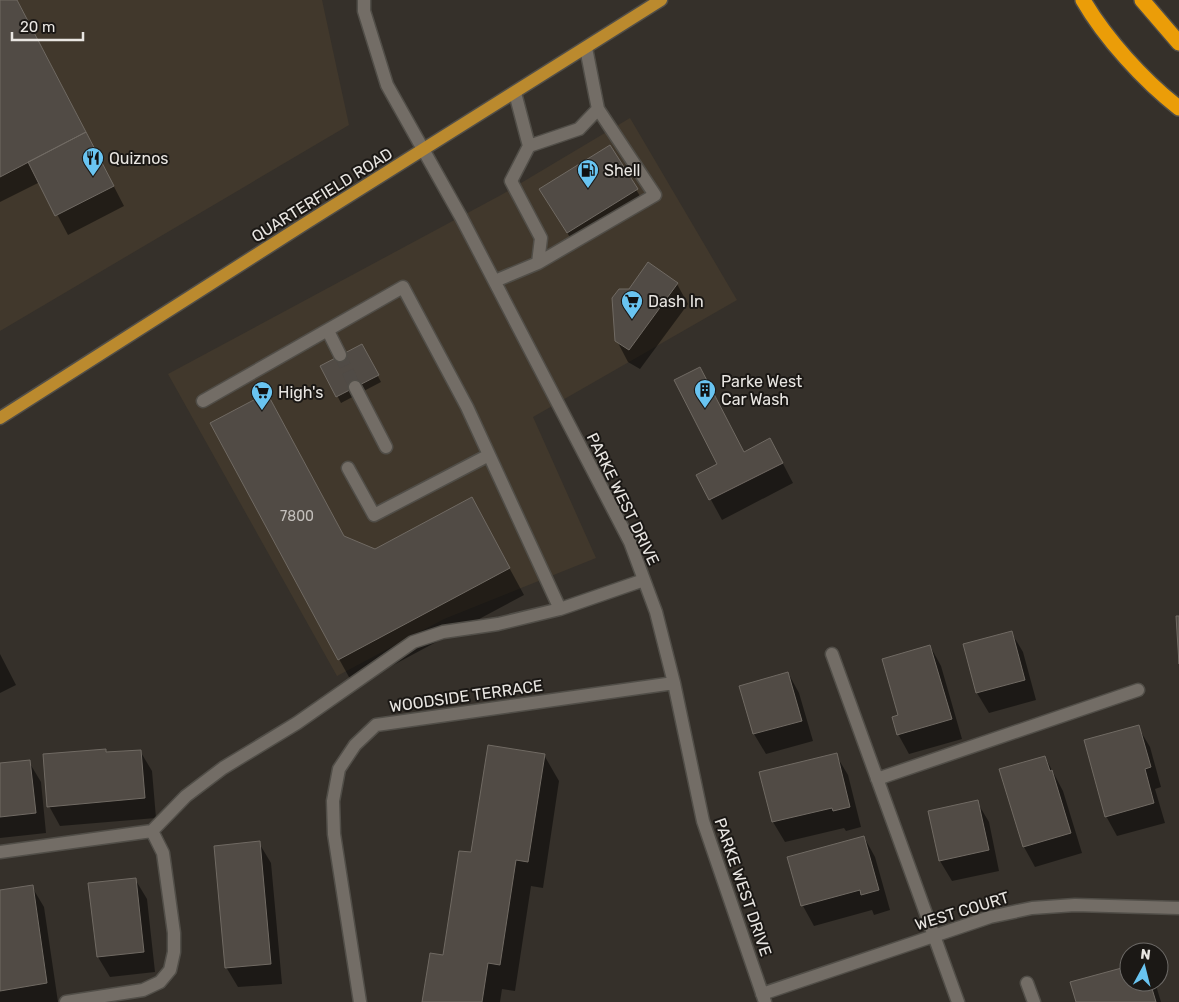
<svg xmlns="http://www.w3.org/2000/svg" width="1179" height="1002" font-family="Rubik,sans-serif">
  <style>
    .built { fill: #41382c }
    .shadow { fill: #0007 }
    .building { fill: #514b45; stroke: #706a63 }
    .lines { fill: none; stroke-linecap: round; stroke-linejoin: round }
    .minor-tunnel { stroke: #504b46; stroke-width: 12; stroke-dasharray: 12 6; stroke-linecap: butt }
    .minor-casing { stroke: #514e48; stroke-width: 15 }
    .major-casing { stroke: #514e48; stroke-width: 15 }
    .highway-casing { stroke: #514e48; stroke-width: 18 }
    .minor { stroke: #736d66; stroke-width: 12 }
    .major { stroke: #bb8a2e; stroke-width: 12 }
    .highway { stroke: #eb9d08; stroke-width: 15 }
    .labels { text-anchor: middle; dominant-baseline: central; stroke-width: 4; stroke-linejoin: round; paint-order: stroke }
    .number-label { font-size: 14px; fill: #c3bfbb }
    .poi-label { font-size: 16px; fill: #e9e6e2; stroke: #1b1815; text-anchor: start }
    .street-label { font-size: 16px; fill: #e9e6e2; stroke: #1b1815 }
  </style>
  <rect width="100%" height="100%" fill="#35302a"/>
  <path class="built" d="M0 0H322L349 125 0 331Z
    M630 118 737 300 533 417 596 558 444 619 337 676 168 374 501 195Z"/>
  <path class="shadow" d="M0 0H17L124 206 68 235 40 182 0 202Z
    M610 147 640 196 571 239 541 190Z
    M677 284 688 304 640 369 628 362 617 341Z
    M362 346 381 382 341 403 322 366Z
    M700 369 744 453 781 460 793 483 722 520 698 476 719 465Z
    M486 525 524 595 354 686 339 659 344 537 375 550Z
    M1011 632 1023 652 1036 700 989 713 977 693Z
    M930 646 941 666 962 739 909 754 898 734 900 716Z
    M0 654 16 685 0 693Z
    M788 673 799 693 813 741 766 754 754 734 741 687Z
    M1138 727 1150 747 1161 787 1155 789 1165 823 1117 836 1106 816Z
    M105 750 107 754 140 751 152 771 156 818 60 826 49 806Z
    M544 755 559 781 543 888 531 886 515 991 502 989 500 1002H423L444 956 472 854Z
    M836 755 848 775 861 827 846 831 844 828 785 842 773 822 761 773Z
    M1045 757 1063 791 1082 853 1035 867 1024 847 1001 770Z
    M29 762 41 782 46 833 0 838V765Z
    M977 802 989 822 999 871 952 881 940 861Z
    M864 837 875 857 890 910 874 915 872 910 814 926 803 906 789 858Z
    M259 843 271 863 282 984 238 987 226 967Z
    M135 879 147 899 155 972 110 977 98 957Z
    M32 887 44 907 58 1002H0V891Z
    M1129 967V982H1155L1161 1002H1077Z"/>
  <path class="building" d="M0 0H17L86 132 0 177Z
    M86 132 114 186 55 216 28 162Z
    M610 145 638 189 567 233 539 189Z
    M648 262 678 283 629 350 615 341 612 298 619 289H629Z
    M362 344 379 375 336 397 320 366Z
    M700 367 744 452 770 438 783 463 709 500 696 475 717 464 674 380Z
    M267 393 344 536 375 549 472 497 510 568 338 660 210 423Z
    M1176 616H1179V664Z
    M1012 631 1025 680 976 693 963 644Z
    M930 645 952 719 897 735 892 717 898 715 882 659Z
    M788 672 802 721 753 734 739 686Z
    M1139 725 1151 767 1145 769 1154 803 1105 817 1084 740Z
    M488 745 545 754 528 862 516 860 500 965 488 963 482 1002H422L430 953 443 955 459 851 471 852Z
    M106 749V752L141 750 145 798 47 807 43 754Z
    M837 753 850 807 833 811 832 808 772 822 759 772Z
    M1045 756 1050 771 1052 770 1071 833 1023 847 999 769Z
    M30 760 36 813 0 817V763Z
    M978 800 989 850 939 861 928 811Z
    M864 836 879 890 861 895 860 890 801 906 787 857Z
    M260 841 271 964 225 968 214 846Z
    M136 878 144 952 97 957 88 883Z
    M33 885 47 983 0 991V890Z
    M1129 966V982H1150L1156 1002H1076L1070 982Z"/>
  <g class="lines">
    <path class="minor-tunnel" d="M340 355 355 387"/>
    <g class="minor-casing">
      <path id="minor" d="M364 0V11L387 85 461 217 630 542 656 612 674 683 703 821 765 1002
        M529 146 579 129 598 109 586 48
        M538 263 655 195 598 109
        M495 281 538 263 541 238 511 181 529 146 515 93
        M328 331 340 355
        M355 387 386 447
        M203 401 403 287 467 407 560 609
        M348 468 374 515 489 455
        M832 654 958 1002
        M877 779 1138 690
        M0 852 152 831 186 796 223 768 297 723 413 642 443 632 498 624 560 609 644 580
        M1027 983 1034 1002
        M762 994 990 917 1032 908 1075 905 1179 908
        M66 1002 143 990 160 982 170 970 174 952V933L163 853 152 831
        M360 1002 334 834 333 801 339 769 355 745 376 725 674 683"/>
    </g>
    <g class="major-casing">
      <path id="major" d="M0 418 306 223 661 0"/>
    </g>
    <g class="highway-casing">
      <path id="highway" d="M1083 0C1105 38 1144 81 1179 108
        M1142 0 1179 43"/>
    </g>
    <use href="#minor" class="minor"/>
    <use href="#major" class="major"/>
    <use href="#highway" class="highway"/>
  </g>
  <defs>
    <g id="restaurant-pin" transform="scale(1.125)"><path d="M0 17L-7.5 6A9.5 9.5 0 1 1 7.5 6Z" fill="#69c4f1" stroke="#1b1815"/><path d="M-5-6h1v4h1v-4h1v4h1v-4h1v5L-1.5 .5V6h-2V.5L-5-1ZM5-6V6H3V1.5H1.5Q1.5-4 5-6Z" fill="#111"/></g>
    <g id="fuel-pin" transform="scale(1.125)"><path d="M0 17L-7.5 6A9.5 9.5 0 1 1 7.5 6Z" fill="#69c4f1" stroke="#1b1815"/><path d="M-5.5-6h7V0h2V4h1.3V-2.5L3-4.5l.8-.8L6-3V5H2.5V1h-1V6h-7ZM-4.2-4.7v3.2H.2V-4.7Z" fill="#111"/></g>
    <g id="supermarket-pin" transform="scale(1.125)"><path d="M0 17L-7.5 6A9.5 9.5 0 1 1 7.5 6Z" fill="#69c4f1" stroke="#1b1815"/><path d="M-6-5.5h2.5l.6 2H6L4.5 2H-2.5L-4.4-4H-6ZM-1.5 3.2a1.3 1.3 0 1 0 .1 0ZM3 3.2a1.3 1.3 0 1 0 .1 0Z" fill="#111"/></g>
    <g id="building-pin" transform="scale(1.125)"><path d="M0 17L-7.5 6A9.5 9.5 0 1 1 7.5 6Z" fill="#69c4f1" stroke="#1b1815"/><path d="M-4-6H4V6H1V3H-1V6H-4ZM-2.5-4.3h1.7v1.8h-1.7ZM.8-4.3h1.7v1.8H.8ZM-2.5-1h1.7V.8h-1.7ZM.8-1h1.7V.8H.8Z" fill="#111"/></g>
  </defs>
  <g fill-rule="evenodd">
    <use href="#restaurant-pin" x="93" y="158"/>
    <use href="#fuel-pin" x="588" y="170"/>
    <use href="#supermarket-pin" x="632" y="301"/>
    <use href="#building-pin" x="705" y="390"/>
    <use href="#supermarket-pin" x="262" y="392"/>
  </g>
  <g class="labels">
    <g class="number-label">
      <text x="297" y="516">7800</text>
    </g>
    <g class="poi-label">
      <text x="109" y="158">Quiznos</text>
      <text x="604" y="170">Shell</text>
      <text x="648" y="301">Dash In</text>
      <text x="721" y="381">Parke West<tspan x="721" dy="18">Car Wash</tspan></text>
      <text x="278" y="392">High's</text>
    </g>
    <g class="street-label">
      <text transform="translate(322 195) rotate(-32)">QUARTERFIELD ROAD</text>
      <text transform="translate(623 499) rotate(64)">PARKE WEST DRIVE</text>
      <text transform="translate(466 696) rotate(-8)">WOODSIDE TERRACE</text>
      <text transform="translate(743 887) rotate(71)">PARKE WEST DRIVE</text>
      <text transform="translate(962 911) rotate(-17)">WEST COURT</text>
    </g>
  </g>
  <g transform="translate(1144 967) rotate(7)"><circle r="24" fill="#1b1815" stroke="#6d6a67"/>
  <path d="M0-4L9 19L0 12L-9 19Z" fill="#69c4f1"/>
  <text y="-8" font-size="14" font-weight="bold" text-anchor="middle" fill="#e9e6e2">N</text>
  </g>
  <path d="M12 32v8h71v-8" fill="none" stroke="#e9e6e2" stroke-width="2.5"/>
  <text x="20" y="32" font-size="15" fill="#e9e6e2" stroke="#1b1815" stroke-width="4" paint-order="stroke">20 m</text>
</svg>
